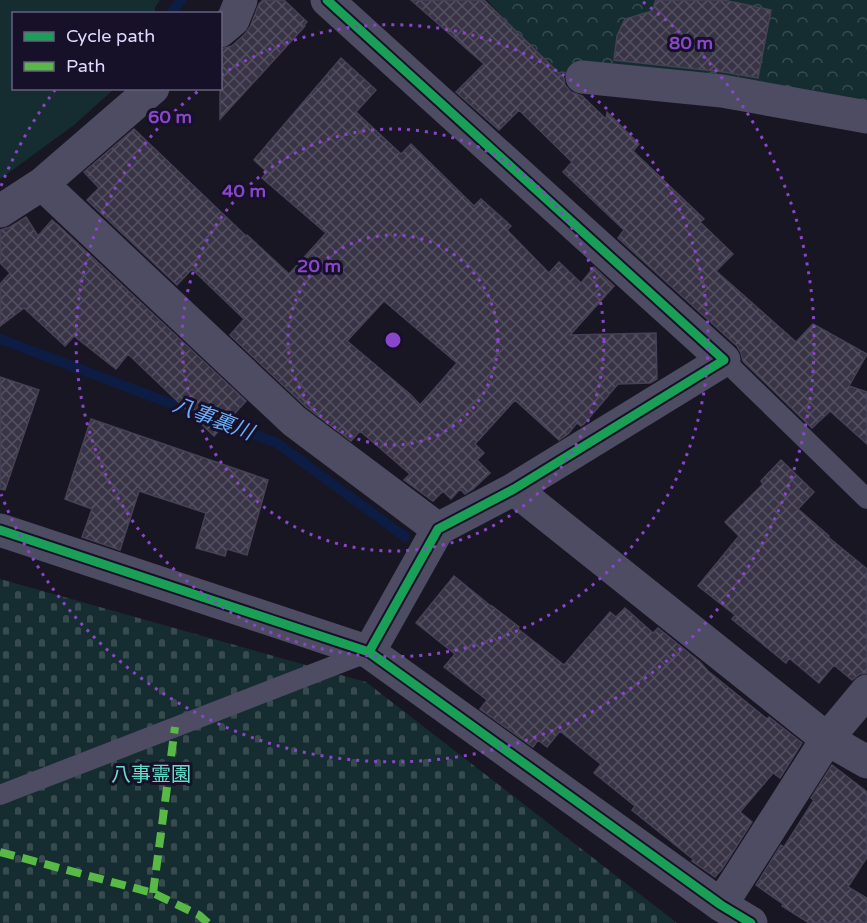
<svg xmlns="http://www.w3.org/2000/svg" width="867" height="923" font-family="'Varela Round','Noto Sans JP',sans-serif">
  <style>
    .forest { fill: url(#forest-crowns) }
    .cemetery { fill: url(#cemetery-stones) }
    .park { fill: #152d30 }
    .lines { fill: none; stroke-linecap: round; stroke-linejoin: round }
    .stream { stroke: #0d1c43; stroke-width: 10 }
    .building { fill: url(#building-cross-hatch); stroke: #464156; stroke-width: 1.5; fill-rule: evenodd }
    .lane { stroke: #4e4c63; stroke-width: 20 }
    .street { stroke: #4e4c63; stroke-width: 33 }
    .quiet { stroke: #58b947; stroke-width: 8; stroke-dasharray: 15 8; stroke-linecap: butt }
    .cycleway-casing { stroke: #161128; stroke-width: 13 }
    .cycleway { stroke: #1a9f57; stroke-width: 9 }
    .ring { fill: none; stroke: #8a46c8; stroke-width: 3; stroke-dasharray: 3 6 }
    .labels { text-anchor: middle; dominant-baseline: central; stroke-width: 6; stroke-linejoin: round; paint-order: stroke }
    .park-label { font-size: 20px; fill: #65ddc7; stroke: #161128 }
    .water-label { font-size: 21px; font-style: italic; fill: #69aefb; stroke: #161128 }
    .centre { fill: #8a46c8; stroke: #161128; stroke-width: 3 }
    .ring-label { font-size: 18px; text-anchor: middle; font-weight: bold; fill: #8a46c8; stroke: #161128; stroke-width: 6; stroke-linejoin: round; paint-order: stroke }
  </style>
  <defs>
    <pattern id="forest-crowns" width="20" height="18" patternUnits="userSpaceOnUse" patternTransform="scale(1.5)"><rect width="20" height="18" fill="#152d30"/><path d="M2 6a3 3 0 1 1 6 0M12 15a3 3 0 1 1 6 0" fill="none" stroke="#374b4f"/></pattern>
    <pattern id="cemetery-stones" width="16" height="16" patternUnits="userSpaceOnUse" patternTransform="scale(1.5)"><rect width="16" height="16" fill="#152d30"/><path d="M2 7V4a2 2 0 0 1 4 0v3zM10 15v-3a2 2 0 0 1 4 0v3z" fill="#374b4f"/></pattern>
    <pattern id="building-cross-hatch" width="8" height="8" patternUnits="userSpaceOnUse" patternTransform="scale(1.5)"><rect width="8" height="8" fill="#383445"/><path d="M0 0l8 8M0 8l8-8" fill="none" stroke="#545161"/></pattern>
  </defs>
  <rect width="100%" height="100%" fill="#191623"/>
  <path class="forest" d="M487 0H867V104L836 106 556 74Z"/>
  <path class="cemetery" d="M0 579 366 682 677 923H0Z"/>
  <path class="park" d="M0 0H160L155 7V13L14 14V88L114 89 74 125 0 179Z"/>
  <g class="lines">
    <path class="stream" d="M171 14 181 0
      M0 339 196 413
      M214 419 277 443 405 537"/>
  </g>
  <path class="building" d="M263 0H284L307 22 304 25 305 26 220 119V49L232 46 245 34 250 27 259 4Z
    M411 0H484L564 78 565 85 571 92 582 96 606 119 607 112 639 144 633 151 704 219 700 222 733 254 716 271 796 342 813 324 867 354 849 386 867 392V444L830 411 812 428 743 361 741 353 737 346 618 238 624 230 563 172 572 162 519 110 499 130 456 92 484 64Z
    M656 0H723L771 10 758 78 724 72 614 60 617 36 625 19 652 11Z
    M341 58 376 90 356 112 401 154 411 144 474 206 481 199 511 226 507 230 549 273 559 262 581 283 594 267 614 286 570 335 656 333 657 379 650 383 618 384 584 424 581 426 577 423 568 434 559 440 515 400 475 444 484 453 477 460 490 473 473 489 465 494 460 489 451 499 443 491 433 501 404 480 410 474 360 431 351 441 306 407 230 335 244 319 192 269 177 285 87 200 99 188 84 172 134 129 246 236 247 235 289 274 326 233 262 178 267 172 254 160ZM384 301 457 363 420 405 411 395 347 341Z
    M26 217 38 236 52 220 60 227 246 401 214 436 128 354 116 369 74 336 65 346 24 308 0 326V284L10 273 0 263V230L10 227Z
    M0 377 39 390 5 490 0 489Z
    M91 419 268 480 247 555 227 549 225 556 196 548 206 513 139 491 120 550 82 537 92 509 65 499Z
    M781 460 814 492 798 509 829 536 828 537 867 569V673L860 674 852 680 834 665 819 683 789 658 786 663 732 619 735 615 698 586 739 536 725 522 763 484 761 481Z
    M454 576 492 607V606L519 627 518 629 564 665 610 612 616 617 625 608 653 633 658 628 700 662 708 671 767 719 769 717 802 743 780 778 773 773 740 812 752 822 722 869 715 877 692 861 694 860 632 810 635 806 594 773 601 764 560 731 547 747 538 740 533 747 480 709 487 700 444 667 455 654 416 623Z
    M832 765 867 792V857L848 887 867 898V923H809L782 906 783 904 756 885 781 845 784 847 814 800 811 798Z"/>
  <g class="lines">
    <path class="lane" d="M724 360 867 499
      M0 795 369 652"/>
    <path class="street" d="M327 0 724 360 514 489 438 529 369 652
      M220 31 233 20 241 0
      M582 77 722 91 867 117
      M42 184 294 421 438 529
      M0 211 42 184 153 88
      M514 489 827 739 867 762
      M0 530 369 652 721 905 751 923
      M721 905 827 739 867 691"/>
    <path class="quiet" d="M0 852 153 893 199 915 208 923
      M153 893 175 727"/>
    <g class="cycleway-casing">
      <path id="cycleway" d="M327 0 724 360 514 489 438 529 369 652
        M0 530 369 652 721 905 751 923"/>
    </g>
    <use href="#cycleway" class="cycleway"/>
  </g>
  <g class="ring">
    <circle cx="393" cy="340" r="105"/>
    <circle cx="393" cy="340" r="211"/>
    <path d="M221 75A316 316 0 1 1 201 89"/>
    <path d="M1 186A421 421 0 0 1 55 90M643 2A421 421 0 1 1 1 494"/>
  </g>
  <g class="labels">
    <g class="park-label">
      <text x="151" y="775">八事霊園</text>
    </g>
    <g class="water-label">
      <text transform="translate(213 419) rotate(21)">八事裏川</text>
    </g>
  </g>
  <circle cx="393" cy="340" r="9" class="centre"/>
  <g class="ring-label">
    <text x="691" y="49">80 m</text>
    <text x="170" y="123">60 m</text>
    <text x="244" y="197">40 m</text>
    <text x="319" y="272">20 m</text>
  </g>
  <rect x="12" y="12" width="210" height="78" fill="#161128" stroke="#66617e" stroke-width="1.5"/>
  <rect x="24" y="32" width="30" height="9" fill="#1a9f57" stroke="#66617e" stroke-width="1.5"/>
  <text x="66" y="42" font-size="18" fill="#dfd9fe">Cycle path</text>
  <rect x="24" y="62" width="30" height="9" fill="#58b947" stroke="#66617e" stroke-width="1.5"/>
  <text x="66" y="72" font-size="18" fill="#dfd9fe">Path</text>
</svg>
